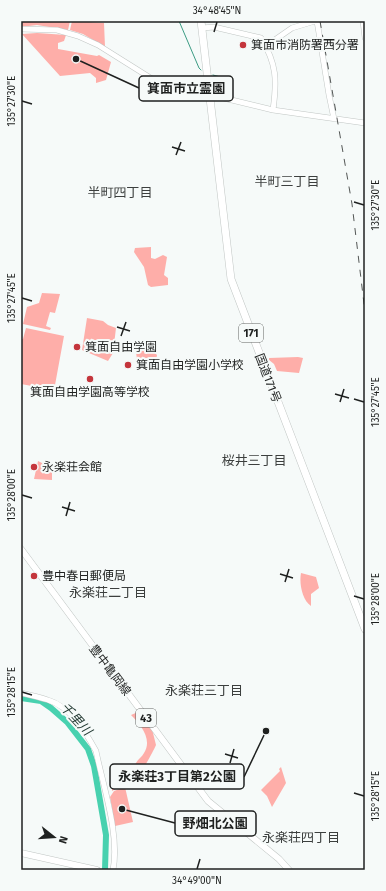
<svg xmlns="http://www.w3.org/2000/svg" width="386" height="891" font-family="'Fira Sans','Noto Sans JP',sans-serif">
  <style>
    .green { fill: #feaea9 }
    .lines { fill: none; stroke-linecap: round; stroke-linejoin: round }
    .stream { stroke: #3c9c84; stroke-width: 1 }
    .river { stroke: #48d1af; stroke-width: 6 }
    .tertiary-casing { stroke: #c1c6c4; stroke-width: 6 }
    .primary-casing { stroke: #c1c6c4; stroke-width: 7 }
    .trunk-casing { stroke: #c1c6c4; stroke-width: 8 }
    .tertiary { stroke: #fff; stroke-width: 5 }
    .primary { stroke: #fff; stroke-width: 6 }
    .trunk { stroke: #fff; stroke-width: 7 }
    .rail { stroke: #535655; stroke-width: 1; stroke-dasharray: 7 7; stroke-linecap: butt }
    .ticks { fill: none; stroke: #1f2120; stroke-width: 1.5 }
    .poi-dot { fill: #c4353c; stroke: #f6faf9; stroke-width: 1.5 }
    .labels { text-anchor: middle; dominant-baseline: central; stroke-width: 4; stroke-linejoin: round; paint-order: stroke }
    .shield { fill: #f6faf9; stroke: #606261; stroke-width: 1 }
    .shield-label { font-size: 11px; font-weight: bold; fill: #1f2120 }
    .poi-label { font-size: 12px; fill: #1f2120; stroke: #f6faf9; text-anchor: start }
    .street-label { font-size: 12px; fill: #1f2120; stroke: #f6faf9 }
    .neighbourhood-label { font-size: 13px; fill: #3c3f3e; stroke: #f6faf9 }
    .water-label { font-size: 13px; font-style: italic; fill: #1f362f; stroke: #f6faf9 }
    .leader { fill: none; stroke: #1f2120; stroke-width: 1.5 }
    .callout-dot { fill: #1f2120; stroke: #f6faf9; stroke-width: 1.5 }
    .callout { fill: #f6faf9; stroke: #1f2120; stroke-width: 1.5 }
    .callout-label { font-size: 13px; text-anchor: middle; font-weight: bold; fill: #1f2120 }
    .neatline { fill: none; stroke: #1f2120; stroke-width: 1.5 }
    .ticks-label { font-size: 10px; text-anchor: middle; fill: #1f2120 }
  </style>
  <rect width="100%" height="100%" fill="#f6faf9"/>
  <path class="green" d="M21 21H70L68 30 37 25 21 27Z
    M72 21 104 23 105 47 83 34 70 30Z
    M37 33 66 35 64 41 58 43V49L97 56 99 55 111 62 106 80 96 83V78L90 73 60 76 22 34Z
    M151 247V258L155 259 163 255 167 257 164 275 168 278V285L151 287 148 285 144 267 134 252 135 248Z
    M42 293 60 294 55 313 50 312 46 326 51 328 50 330 23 324 27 307 39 303Z
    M87 318 103 321 108 325 116 328 113 353 108 361 82 350Z
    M26 328 64 336 55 385 48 389 21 384V339H23Z
    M139 350 155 353 157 355 156 361 138 364 136 353Z
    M298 357 303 358 299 373 277 371 274 364 269 360V358Z
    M38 461 52 468V480L34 479Z
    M301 573 316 577 319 588 311 594V606C302 600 299 583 301 573Z
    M138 712 152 729 156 745C152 754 138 780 130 784 124 786 118 787 112 791V786C124 783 129 772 136 763 138 759 142 757 144 753 153 739 140 724 131 715Z
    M281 767 286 783 272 807 267 796 261 790 280 771 279 769Z
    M125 787 133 822 115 826 110 797 114 791Z"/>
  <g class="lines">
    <path class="stream" d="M179 21 199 68 201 70
      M213 75 228 79V85"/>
    <path class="river" d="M21 698 41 701 51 708 67 722 88 749 94 766 106 835 105 870"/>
    <g class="tertiary-casing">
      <path id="tertiary" d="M317 21 329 95 334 119
        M363 21 365 38
        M202 28 214 27 261 38C277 64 277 81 273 110
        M21 29 57 30 78 36 98 45 157 82 273 110 365 123
        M266 46 292 28 315 21
        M21 693C30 695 39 697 48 700 71 707 85 731 96 751 103 786 120 835 113 870"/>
    </g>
    <g class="primary-casing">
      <path id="primary" d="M21 549 208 801 279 859 289 870
        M21 853 97 870"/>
    </g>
    <g class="trunk-casing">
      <path id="trunk" d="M201 21 231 279 365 629"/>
    </g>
    <use href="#tertiary" class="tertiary"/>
    <use href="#primary" class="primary"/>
    <use href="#trunk" class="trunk"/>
    <path class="rail" d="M320 21 352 204 365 312"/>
  </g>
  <path class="ticks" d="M214 32 217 22M22 101 32 104M172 147 185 151M176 155 181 142M354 202 364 205M22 298 32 301M117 327 130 331M121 336 126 322M335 394 349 398M354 399 364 402M340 402 344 389M22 495 32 498M62 507 75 511M66 516 70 502M280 574 293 578M285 582 289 569M354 596 364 599M22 692 32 695M225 754 238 758M230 763 234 749M354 793 364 796M197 869 200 859"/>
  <g class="poi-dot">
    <circle cx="243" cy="45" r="4"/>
    <circle cx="77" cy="347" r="4"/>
    <circle cx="128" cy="365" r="4"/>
    <circle cx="90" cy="379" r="4"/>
    <circle cx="34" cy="467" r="4"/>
    <circle cx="34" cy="576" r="4"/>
  </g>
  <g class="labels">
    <g class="shield">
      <rect x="239" y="324" width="24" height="18" rx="3"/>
      <rect x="136" y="709" width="20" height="18" rx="3"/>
    </g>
    <g class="shield-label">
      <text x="251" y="333">171</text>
      <text x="146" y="718">43</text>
    </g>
    <g class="poi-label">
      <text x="251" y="45">箕面市消防署西分署</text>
      <text x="85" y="347">箕面自由学園</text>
      <text x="136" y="365">箕面自由学園小学校</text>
      <text x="90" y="392" text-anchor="middle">箕面自由学園高等学校</text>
      <text x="42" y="467">永楽荘会館</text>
      <text x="42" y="576">豊中春日郵便局</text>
    </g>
    <g class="street-label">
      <text transform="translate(268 378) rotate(69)">国道171号</text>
      <text transform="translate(110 670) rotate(53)">豊中亀岡線</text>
    </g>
    <g class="neighbourhood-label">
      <text x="287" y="181">半町三丁目</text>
      <text x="120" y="192">半町四丁目</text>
      <text x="254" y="460">桜井三丁目</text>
      <text x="108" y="592">永楽荘二丁目</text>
      <text x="204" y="690">永楽荘三丁目</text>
      <text x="301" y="837">永楽荘四丁目</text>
    </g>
    <g class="water-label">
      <text transform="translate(76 719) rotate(47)">千里川</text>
    </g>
  </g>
  <path class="leader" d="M76 59L139 88M266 731L244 777M122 809L175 823"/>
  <g class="callout-dot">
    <circle cx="76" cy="59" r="4"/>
    <circle cx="266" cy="731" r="4"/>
    <circle cx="122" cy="809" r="4"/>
  </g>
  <g class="callout">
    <rect x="139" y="76" width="94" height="25" rx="4"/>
    <rect x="110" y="764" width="134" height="25" rx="4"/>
    <rect x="175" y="811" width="81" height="25" rx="4"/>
  </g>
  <g class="callout-label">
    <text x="186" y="93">箕面市立霊園</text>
    <text x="177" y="781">永楽荘3丁目第2公園</text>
    <text x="215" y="828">野畑北公園</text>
  </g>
  <rect width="386" height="891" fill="none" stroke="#f6faf9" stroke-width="44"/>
  <g transform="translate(54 837) rotate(107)" stroke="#f6faf9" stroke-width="3" paint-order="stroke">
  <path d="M0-3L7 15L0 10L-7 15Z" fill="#1f2120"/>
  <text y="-6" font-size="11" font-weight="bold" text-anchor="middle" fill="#1f2120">N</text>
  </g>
  <rect x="22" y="22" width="342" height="847" class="neatline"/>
  <g class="ticks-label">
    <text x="217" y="14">34°48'45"N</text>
    <text transform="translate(11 101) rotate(-90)" y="4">135°27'30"E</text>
    <text transform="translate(375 205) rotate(-90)" y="4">135°27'30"E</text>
    <text transform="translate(11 298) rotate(-90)" y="4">135°27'45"E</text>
    <text transform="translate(375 402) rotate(-90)" y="4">135°27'45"E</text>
    <text transform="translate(11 495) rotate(-90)" y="4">135°28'00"E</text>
    <text transform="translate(375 599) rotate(-90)" y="4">135°28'00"E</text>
    <text transform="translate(11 692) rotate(-90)" y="4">135°28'15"E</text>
    <text transform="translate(375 796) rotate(-90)" y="4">135°28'15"E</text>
    <text x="197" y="884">34°49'00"N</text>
  </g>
</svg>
